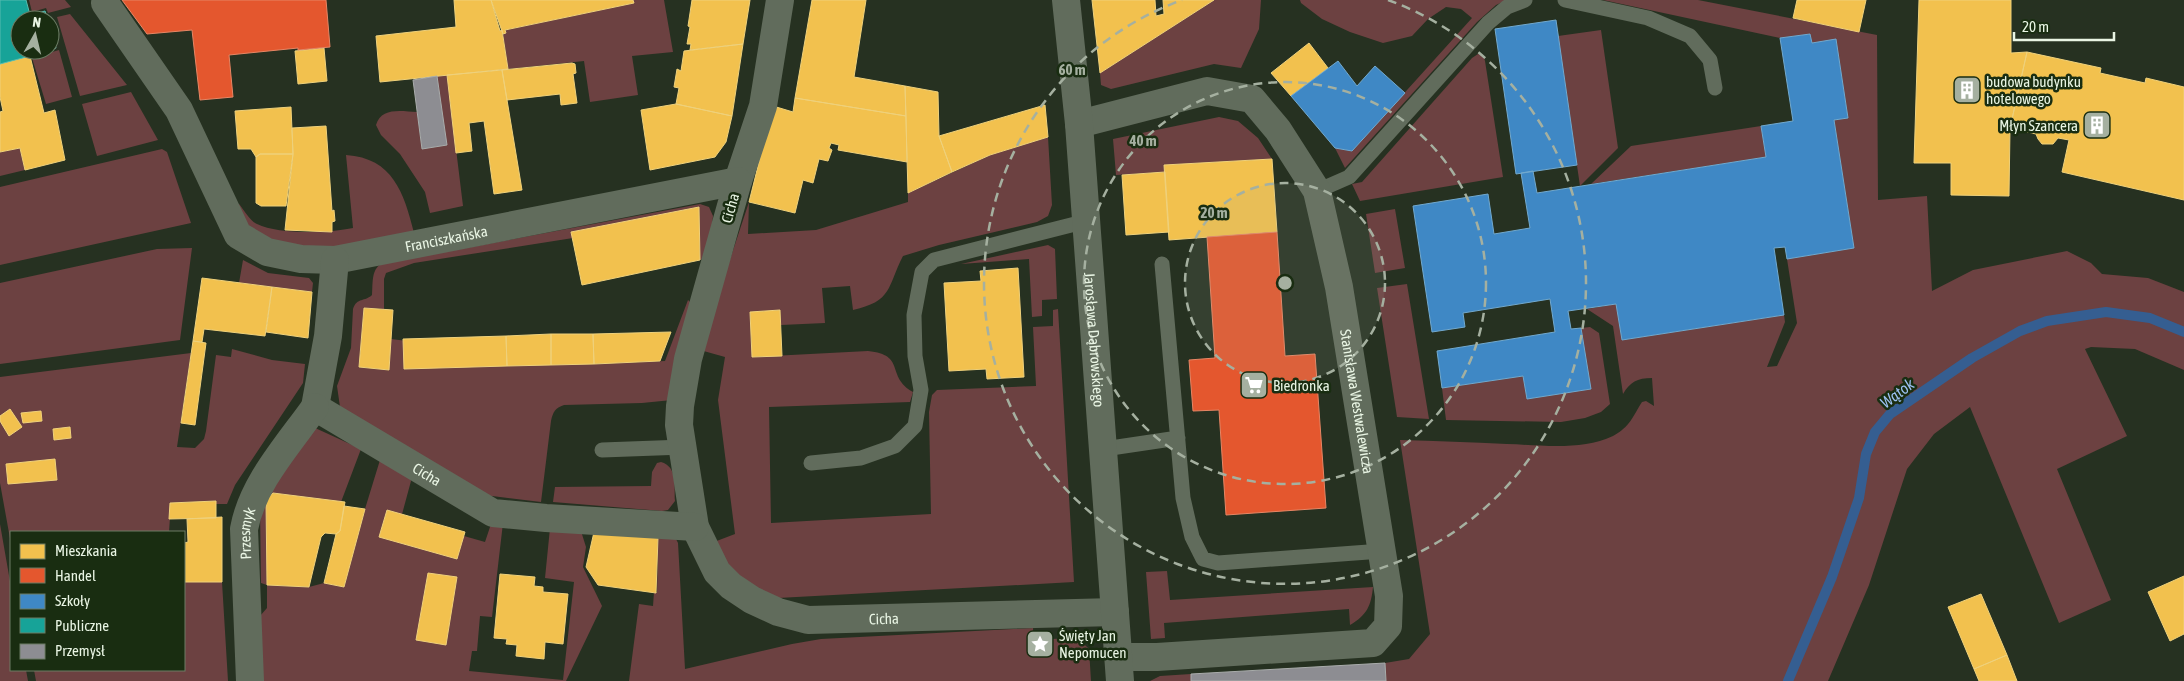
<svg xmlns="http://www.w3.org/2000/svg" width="2184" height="681" font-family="'Asap Condensed',sans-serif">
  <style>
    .green { fill: #6c4141 }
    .homes { fill: #f2c14e; stroke: #efd17b }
    .shops { fill: #e4572e; stroke: #e68665 }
    .schools { fill: #3f88c5; stroke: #72a9ce }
    .public { fill: #17a398; stroke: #56bcaf }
    .industry { fill: #8d8d92; stroke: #a9acab }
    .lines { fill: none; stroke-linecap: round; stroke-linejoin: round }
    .stream { stroke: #355e91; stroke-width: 10 }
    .service { stroke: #616c5c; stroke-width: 15 }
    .minor { stroke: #616c5c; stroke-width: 28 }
    .tertiary { stroke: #616c5c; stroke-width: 28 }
    .ring { fill: none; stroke: #a5b0a0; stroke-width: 2.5; stroke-dasharray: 9 6 }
    .labels { text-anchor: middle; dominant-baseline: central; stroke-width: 5; stroke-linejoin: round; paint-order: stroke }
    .poi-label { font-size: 15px; fill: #e9f5e4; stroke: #192d11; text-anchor: start }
    .street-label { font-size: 15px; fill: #e9f5e4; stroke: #192d11 }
    .water-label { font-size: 16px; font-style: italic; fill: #9dc1f3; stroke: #192d11 }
    .centre { fill: #a5b0a0; stroke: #192d11; stroke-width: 2.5 }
    .ring-label { font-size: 15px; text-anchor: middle; font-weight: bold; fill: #a5b0a0; stroke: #192d11; stroke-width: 5; stroke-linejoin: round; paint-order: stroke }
  </style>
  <rect width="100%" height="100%" fill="#263121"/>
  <path class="green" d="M29 0H65L71 7 48 13 46 8 32 12Z
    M633 0H664L673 52 632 56 638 95 590 102 584 61 508 69 503 34 506 33 505 30 634 3Z
    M1214 0H1261L1259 29 1241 68 1214 64 1111 89 1101 85 1100 73Z
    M1300 0H1507L1496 5 1477 22 1345 168 1335 148 1352 151 1472 18 1461 9 1446 7 1428 19 1412 36 1383 43 1350 32 1322 19 1301 3Z
    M1603 0H1698L1877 35 1878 200 1927 196 1932 291 1973 270 2067 251 2091 263 2102 274 2148 278 2184 292V330L2150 317 2106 310 2047 319 2018 329 1970 356 1888 412 1873 431 1864 454 1857 497 1830 576 1786 681H1386L1385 663 1409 659 1430 634 1400 440C1436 441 1471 442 1507 444 1541 445 1581 451 1613 436 1630 427 1633 416 1642 402L1646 401 1654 406 1652 378C1637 378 1630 382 1623 394L1613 326 1587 309 1616 304 1622 340 1784 315 1785 322 1767 367 1777 366 1797 323 1787 259 1854 248 1834 120 1848 118 1836 40 1812 43 1810 34 1780 38Z
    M70 14 127 85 80 96 57 17Z
    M1601 30 1618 148 1580 186 1558 36Z
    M59 50 72 97 46 104 32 58Z
    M1478 54 1483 55 1485 61 1503 177 1360 201 1352 184 1362 182 1472 58Z
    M447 75 463 206 430 213 425 192 400 154 381 135 376 125C381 107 401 111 417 112L422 149 446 145 437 76Z
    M131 92 158 140 97 156 82 104Z
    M1219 117 1238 121 1258 138 1272 159 1165 165V172L1116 175 1113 139Z
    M1761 126 1766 157 1591 184 1631 146Z
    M1048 137 1052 205 1048 216 1037 222 939 245 903 256C887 287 893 301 853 310L850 286 822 288 825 323 781 325 780 310 750 312 752 357 868 351C907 355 885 376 913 392L910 402 769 407 771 523 931 514 929 412 932 395 937 390 1036 386 1033 327 1053 326V310L1058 309 1074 582 778 598 746 582 725 561 714 542 735 534 718 400 725 357 700 350 749 202 748 234 816 230 908 202V193L990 155Z
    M20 148 25 170 0 176V152Z
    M162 149 167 152 191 223 0 265V187Z
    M346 155C393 158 404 193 414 233 357 244 268 271 234 206L239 204C244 210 250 221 257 224 279 235 330 233 353 228Z
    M700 204 709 207 713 216 709 253 706 258 700 260 699 208 573 238 414 263 386 273 384 279V309L364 308 359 367 388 370 391 339 594 364 665 361 688 300 691 303 672 400 642 403 564 405C555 408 553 412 551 421L541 502 484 495 340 407 337 386 351 348 353 309C357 297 365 302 372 295 373 284 371 270 381 264Z
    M1395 209 1405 268 1375 273 1366 214Z
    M1048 245 1055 249 1057 299 1042 300V316L1032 317 1029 259 961 264Z
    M192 248 180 340 0 364V283L157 249Z
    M243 260 268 273 309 278 313 283 312 292 239 283Z
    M1407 284 1429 419 1397 417 1377 288Z
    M2106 315 2150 322 2184 336V370L2135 349 2091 347 2085 349 2127 436 2057 469 2111 600 2059 623 1970 407 1934 434 1907 469 1869 585 1828 681H1791L1834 578 1861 499 1869 455 1878 432 1892 416 1973 361 2022 333 2048 324Z
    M1590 327 1599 333 1610 404 1601 412 1585 418 1561 422 1446 420 1442 388 1523 376 1527 399 1590 389 1581 328Z
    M232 349 272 360 305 364 303 383 235 485 227 504H216V501L171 503 169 532H11V544L0 483V377L191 353 177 447 195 448 204 439 206 431 216 355 231 357Z
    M313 427 361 449 341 502 273 493 266 499 267 585 309 587 324 583 344 587 353 548 380 460 410 477 411 481 401 518 485 542 492 521 503 523 492 617 480 616 477 651H472L469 671 563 680 574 582 545 578 550 528 581 531 586 547 583 567 602 606 566 681H261L260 616 267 608V585L261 583 260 506Z
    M661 462C678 467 674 486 675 501L668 510 662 511 553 502 555 487 651 486 652 472 657 463Z
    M0 524 11 587V670H26L28 681H0Z
    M658 537 676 539 678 543 685 669 792 644 821 639 1033 628 1034 652H1052L1051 639C1067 638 1078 637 1089 649L1091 681H629L639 604 653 606 654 592H657Z
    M1167 571 1170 600 1373 587C1371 606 1367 615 1350 625L1349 609 1164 623 1165 638 1151 639 1146 572Z
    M184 582H222L228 681H36L34 670H184Z
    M1191 674V681H1150L1160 676Z"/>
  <path class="homes" d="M454 0H491L500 31 502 30 508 69 380 82 376 36 456 27Z
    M491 0H633L634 3 505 30 506 33 503 34Z
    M692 0H750L743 44 690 50 691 44H687L690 27 688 26Z
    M812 0H866L854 77 905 86 906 116 795 98Z
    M1092 0H1155L1156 16 1164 14 1163 0H1214L1100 73Z
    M1797 0H1866L1859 32 1793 18Z
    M1919 0H2011V53L2027 52 2010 128 2009 196 1951 195V163H1914Z
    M1309 43 1328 68 1291 96 1271 73Z
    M743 44 732 116 676 104 679 88 674 87 677 69 681 71 684 51Z
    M324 48 327 81 298 84 295 51Z
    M2027 52 2101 68 2100 73 2145 83 2146 78 2184 87V200L2062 172 2069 140 2058 138 2053 144H2042L2038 139 2036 134 2010 128Z
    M30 56 44 113 55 110 65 160 25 170 20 148 0 152V112L3 111 0 97V64Z
    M572 63 575 64 576 73 573 74 577 103 561 105 560 94 507 100 502 70Z
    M502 70 522 190 494 194 484 121 469 123 472 151 456 153 447 75Z
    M905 86 938 92 939 136 952 172 908 193Z
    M795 98 906 116 907 162 838 150 839 145 831 143 829 148 832 150 828 161 819 159 813 183 803 180 795 213 749 202 773 106 793 112Z
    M676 104 732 116 726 142 715 157 650 170 641 110Z
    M1045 105 1048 137 990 155 952 172 939 136Z
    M291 107 293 154H260L256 157 251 149H238L235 111Z
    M326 126 332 211 334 210 335 221 332 222V232L285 230 293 154 292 128Z
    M260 154H293L286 206H261L256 203V157Z
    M1272 159 1277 232 1169 240 1164 165Z
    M1165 172 1169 232 1126 235 1122 175Z
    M699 207 700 260 582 285 571 232Z
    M1018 268 1024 377 987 379 986 369 949 371 944 283 981 281 980 271Z
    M202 278 272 287 265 336 204 329 202 342 193 341Z
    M272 287 312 292 308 338 266 332Z
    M364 308 393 310 389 370 359 367Z
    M780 310 782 356 752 357 750 312Z
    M671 332 660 361 594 364 593 334Z
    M551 334H593L594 364 551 365Z
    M551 334V365L507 366 506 336Z
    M506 336 507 366 404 369 403 339Z
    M193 341 206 343 195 425 181 423Z
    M10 409 22 427 9 436 0 421V416Z
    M41 411 42 421 23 423 21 413Z
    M70 427 71 438 54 440 53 429Z
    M55 459 57 480 8 484 6 464Z
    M273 493 345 502 340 531 336 534 325 533 321 537 309 587 267 585 266 499Z
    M216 501V518L169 519 170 503Z
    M344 506 365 509 344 587 324 583 336 534 340 531Z
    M387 510 465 532 457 559 379 537Z
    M222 517V582H184V543L188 542 187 519Z
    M594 532 658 537 656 593 598 585 586 567Z
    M428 573 457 577 446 645 416 640Z
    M500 574 535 577 534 586 543 587V592L568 594 563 644 545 642 544 659 516 656 517 645 506 644 507 639 494 638Z
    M2184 576V634L2170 641 2148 592Z
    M1981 594 2007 655 1974 669 1948 607Z
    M2007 655 2017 681H1979L1974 669Z"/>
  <path class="shops" d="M122 0H326L330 47 298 50V48L229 55 233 97 200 100 192 30 147 34Z
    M1277 232 1285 356 1315 354 1326 508 1226 515 1219 410 1193 411 1189 360 1215 358 1207 237Z"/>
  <path class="schools" d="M1556 20 1577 165 1516 174 1495 29Z
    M1810 34 1812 43 1836 39 1848 118 1834 120 1854 248 1787 259 1785 247 1774 248 1784 315 1622 340 1616 304 1568 311 1571 329 1581 328 1591 389 1527 399 1523 376 1442 388 1437 351 1555 332 1550 299 1463 313 1465 327 1432 332 1413 206 1488 194 1494 234 1530 228 1521 173 1533 171 1537 193 1766 157 1761 126 1793 121 1780 38Z
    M1338 61 1357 86 1375 66 1405 93 1352 151 1335 148 1291 96Z"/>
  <path class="public" d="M0 0H26L30 15 45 11 48 20H20V50H50V28L56 48 30 56 0 64Z"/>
  <path class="industry" d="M437 76 447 145 422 149 413 80Z
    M1385 663 1386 681H1191V674Z"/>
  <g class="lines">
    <path class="stream" d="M1788 681 1832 577 1859 498 1866 454 1875 432 1890 414 1972 358 2020 331 2047 321 2106 312 2150 318 2184 332"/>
    <path class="service" d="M1565 0 1648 18 1690 36 1710 60 1715 88
      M1317 191 1349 177 1488 23 1507 7 1525 0
      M1162 264 1183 498 1192 537 1203 559 1218 563 1382 551
      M1104 449 1178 438
      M602 450 684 447
      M811 463 861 458 895 446 915 426 921 390 915 356 914 315 922 272 934 260 1087 221"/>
    <g class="minor">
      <path id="s1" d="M780 0 763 106 738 181 688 359 680 406 679 425 695 527 717 572 731 586 752 600 778 612 808 620 1115 612"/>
      <path id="s2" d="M105 3 179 110 238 235 267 252 301 259 335 260 738 181"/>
      <path id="s3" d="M1079 124 1207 91 1252 99 1278 130 1317 191 1339 287 1389 596 1388 626 1373 643 1157 657H1119"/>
      <path id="s4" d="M335 260 328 336 315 407 493 513 546 518 695 527"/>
      <path id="s5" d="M250 681 244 529C252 484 288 445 315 407"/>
    </g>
    <path class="tertiary" id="s6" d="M1066 0 1079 124 1120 681"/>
  </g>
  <circle cx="1285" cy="283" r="100" fill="#a5b0a0" fill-opacity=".12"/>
  <g class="ring">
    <circle cx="1285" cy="283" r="100"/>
    <circle cx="1285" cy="283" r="201"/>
    <path d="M1388 0A301 301 0 1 1 1182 0"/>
  </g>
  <defs>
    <g id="building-square" transform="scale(1.4375)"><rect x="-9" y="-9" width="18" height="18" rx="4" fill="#a5b0a0" stroke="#192d11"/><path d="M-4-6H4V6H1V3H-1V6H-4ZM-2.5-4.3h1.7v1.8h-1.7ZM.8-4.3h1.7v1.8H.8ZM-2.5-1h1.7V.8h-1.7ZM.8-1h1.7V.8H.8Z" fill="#fff"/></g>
    <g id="supermarket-square" transform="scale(1.4375)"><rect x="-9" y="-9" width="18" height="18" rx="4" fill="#a5b0a0" stroke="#192d11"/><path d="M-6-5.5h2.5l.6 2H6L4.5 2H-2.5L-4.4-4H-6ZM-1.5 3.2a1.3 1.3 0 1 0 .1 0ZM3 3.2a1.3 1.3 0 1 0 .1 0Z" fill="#fff"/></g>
    <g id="sight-square" transform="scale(1.4375)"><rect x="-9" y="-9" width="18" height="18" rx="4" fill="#a5b0a0" stroke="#192d11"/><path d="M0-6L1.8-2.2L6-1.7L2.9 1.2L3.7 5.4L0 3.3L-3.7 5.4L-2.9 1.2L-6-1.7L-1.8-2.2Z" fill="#fff"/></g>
  </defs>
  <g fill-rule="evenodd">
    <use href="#building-square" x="1967" y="90"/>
    <use href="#building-square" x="2097" y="125"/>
    <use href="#supermarket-square" x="1254" y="385"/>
    <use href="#sight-square" x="1040" y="644"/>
  </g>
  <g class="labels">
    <g class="poi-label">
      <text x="1986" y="81">budowa budynku<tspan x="1986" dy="17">hotelowego</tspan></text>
      <text x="2078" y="125" text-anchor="end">Młyn Szancera</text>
      <text x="1273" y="385">Biedronka</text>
      <text x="1059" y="635">Święty Jan<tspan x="1059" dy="17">Nepomucen</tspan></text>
    </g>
    <g class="street-label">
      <text transform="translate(730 208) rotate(-74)">Cicha</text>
      <text stroke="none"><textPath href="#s2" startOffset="484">Franciszkańska</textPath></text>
      <text stroke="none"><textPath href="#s6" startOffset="341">Jarosława Dąbrowskiego</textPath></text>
      <text stroke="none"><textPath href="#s3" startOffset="505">Stanisława Westwalewicza</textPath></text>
      <text stroke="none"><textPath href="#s4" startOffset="279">Cicha</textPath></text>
      <text stroke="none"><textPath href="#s5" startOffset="148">Przesmyk</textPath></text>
      <text stroke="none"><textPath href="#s1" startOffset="772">Cicha</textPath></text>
    </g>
    <g class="water-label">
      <text transform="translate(1897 393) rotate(-37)">Wątok</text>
    </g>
  </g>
  <circle cx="1285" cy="283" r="8" class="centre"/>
  <g class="ring-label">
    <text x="1072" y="75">60 m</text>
    <text x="1143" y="146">40 m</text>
    <text x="1214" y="218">20 m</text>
  </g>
  <rect x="10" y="531" width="175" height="140" fill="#192d11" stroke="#6c7d65"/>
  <rect x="20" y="544" width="25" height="15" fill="#f2c14e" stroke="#6c7d65"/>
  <text x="55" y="556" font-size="15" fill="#e9f5e4">Mieszkania</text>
  <rect x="20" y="568" width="25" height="15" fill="#e4572e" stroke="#6c7d65"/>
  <text x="55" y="581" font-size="15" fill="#e9f5e4">Handel</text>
  <rect x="20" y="594" width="25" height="15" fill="#3f88c5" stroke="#6c7d65"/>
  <text x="55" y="606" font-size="15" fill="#e9f5e4">Szkoły</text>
  <rect x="20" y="618" width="25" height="15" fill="#17a398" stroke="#6c7d65"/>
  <text x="55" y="631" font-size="15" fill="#e9f5e4">Publiczne</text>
  <rect x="20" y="644" width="25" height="15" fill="#8d8d92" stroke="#6c7d65"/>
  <text x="55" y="656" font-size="15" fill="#e9f5e4">Przemysł</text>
  <g transform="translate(35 35) rotate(8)"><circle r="24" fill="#192d11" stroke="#6c7d65"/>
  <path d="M0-4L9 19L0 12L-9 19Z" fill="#a5b0a0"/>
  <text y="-8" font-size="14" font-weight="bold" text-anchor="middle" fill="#e9f5e4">N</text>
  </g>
  <path d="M2014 32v8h100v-8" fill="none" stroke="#e9f5e4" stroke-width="2.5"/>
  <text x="2022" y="32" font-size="15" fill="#e9f5e4" stroke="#192d11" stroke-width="4" paint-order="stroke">20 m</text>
</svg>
